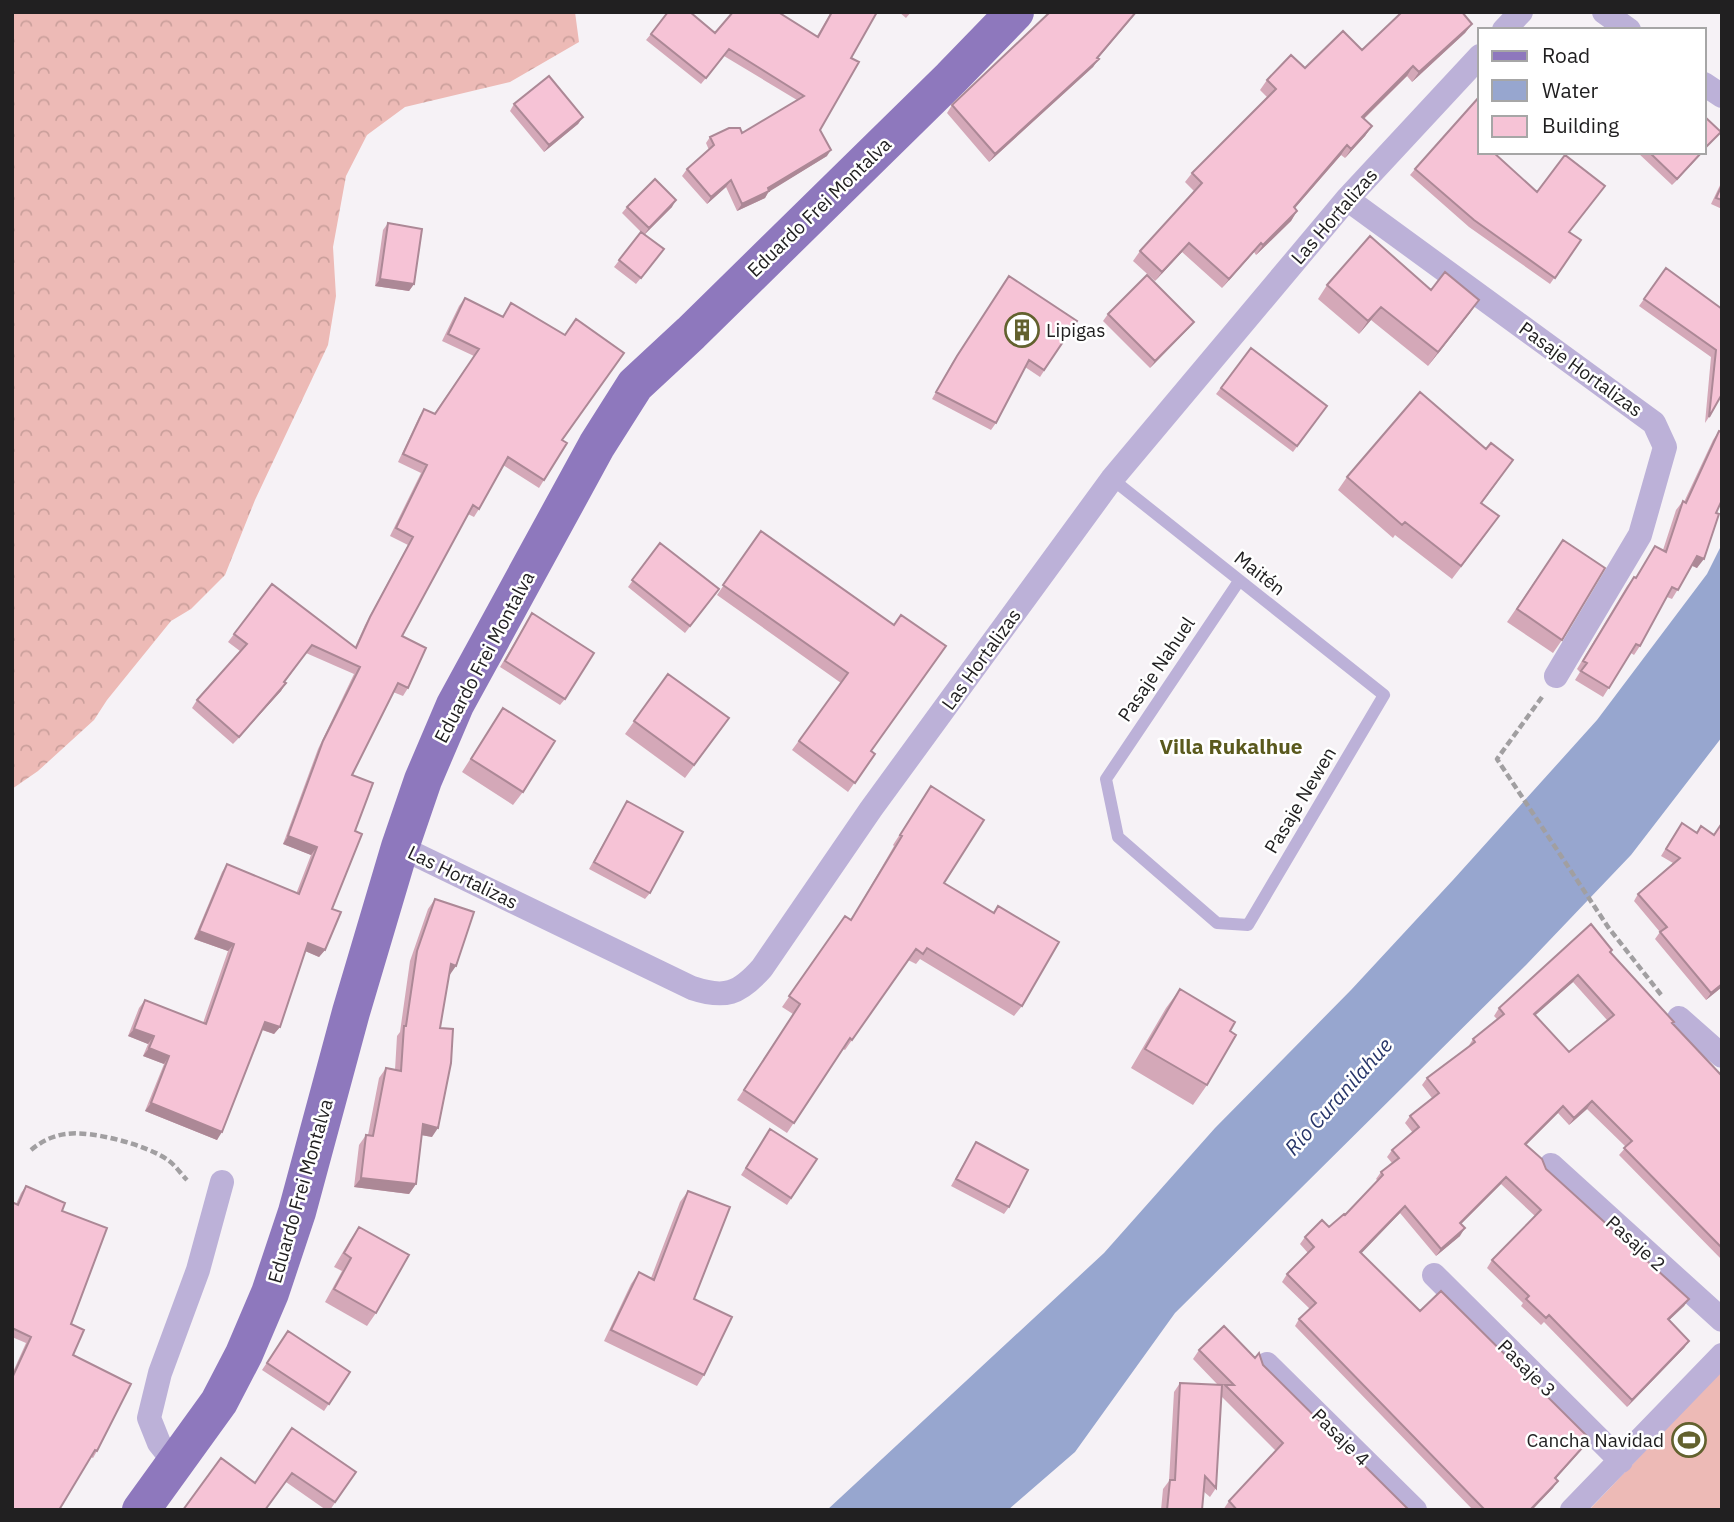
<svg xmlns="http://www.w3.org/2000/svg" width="1734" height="1522" font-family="'IBM Plex Sans',sans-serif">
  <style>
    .forest { fill: url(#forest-crowns) }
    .pitch { fill: #edbab6 }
    .water { fill: #97a6cf }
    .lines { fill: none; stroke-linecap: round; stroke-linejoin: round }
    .path { stroke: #a19fa1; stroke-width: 4.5; stroke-dasharray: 7 3.5; stroke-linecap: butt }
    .lane { stroke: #bcb1d8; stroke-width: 12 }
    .street { stroke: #bcb1d8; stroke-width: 24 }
    .primary { stroke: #8e78bd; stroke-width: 38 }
    .wall { fill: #d4a8b8; fill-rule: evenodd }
    .shaded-wall { fill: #ac8896 }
    .building { fill: #f6c3d6; stroke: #ac8896; stroke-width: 2; fill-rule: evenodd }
    .labels { text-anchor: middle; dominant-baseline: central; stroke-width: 5; stroke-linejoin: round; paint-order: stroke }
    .street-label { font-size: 19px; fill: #212021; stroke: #fff }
    .poi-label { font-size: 19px; fill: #212021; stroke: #fff; text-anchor: start }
    .neighbourhood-label { font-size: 21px; font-weight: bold; fill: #5a591d; stroke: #fff }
    .water-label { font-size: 21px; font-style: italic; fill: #273569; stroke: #fff }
  </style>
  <defs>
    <pattern id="forest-crowns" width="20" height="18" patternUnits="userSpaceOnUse" patternTransform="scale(1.75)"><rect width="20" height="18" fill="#edbab6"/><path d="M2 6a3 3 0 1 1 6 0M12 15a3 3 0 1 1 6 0" fill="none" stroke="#cba09c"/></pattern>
  </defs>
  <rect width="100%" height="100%" fill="#f6f2f6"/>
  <path class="forest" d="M12 12H575L579 42 510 82 405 107 367 135 346 176 333 247 336 296 328 345 255 500 225 575 191 609 171 621 107 700 94 720 38 771 12 789Z"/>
  <path class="pitch" d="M1722 1370V1510H1589Z"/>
  <path class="water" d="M1722 544V737L1631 855 1526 965 1175 1313 1075 1452 1008 1510H827L1104 1253 1215 1128 1351 990 1453 880 1597 720 1707 574Z"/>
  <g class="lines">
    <path class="path" d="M1542 697 1497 759 1608 927 1662 996
      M31 1150C42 1141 52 1136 66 1134 91 1130 147 1145 168 1160 175 1165 181 1174 187 1180"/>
    <path class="lane" d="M1112 479 1384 695 1248 925 1217 923 1118 837 1106 779 1239 581"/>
    <path class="street" d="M1604 12 1629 30
      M1504 30 1521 12
      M1704 84 1722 96
      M1347 199 1654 423 1665 447 1640 535 1556 676
      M400 847 692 988C725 999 739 994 762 968L871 809 1112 479 1347 199 1480 56
      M1679 1018 1722 1056
      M1551 1165 1722 1320
      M1434 1275 1621 1461
      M1267 1364 1415 1510
      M175 1463 159 1443 149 1418 160 1373 198 1270 222 1182
      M1572 1510 1722 1355"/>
    <path class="primary" d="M141 1510 219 1402 244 1354 270 1293 297 1212 351 1012 400 847 423 780 455 705 597 445 635 385 691 333 951 78 1015 12"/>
  </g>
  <path class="wall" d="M831 12H877L851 58 820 130 827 156 769 191 765 198 737 211 726 187 707 204 682 176 687 169 709 150 706 143 710 137 742 133 797 100 724 56 701 84 646 40 651 34 715 33 817 36Z
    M899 12H911L906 18Z
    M1472 24 1465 33 1412 82 1407 76 1364 119 1372 126 1365 136 1345 158 1341 155 1295 208 1297 211 1291 221 1256 255 1254 252 1222 288 1182 252 1155 281 1133 261 1140 251 1194 191 1185 182 1192 173 1267 97 1260 90 1267 80 1362 50Z
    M1098 58 1093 67 989 162 947 113 952 105Z
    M514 104 583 117 578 124 544 152 510 111Z
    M1480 152 1569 232 1581 240 1550 284 1469 227 1410 175 1415 169Z
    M1637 152H1703L1672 185Z
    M1722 181V209L1711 204Z
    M627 207H672L645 234 659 256 636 284 614 267 641 232 622 213Z
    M388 223 414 284 409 291 375 286 383 230Z
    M1666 268 1722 309 1709 417 1705 423 1711 357 1639 306Z
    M1009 276 1077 321 1040 377 1025 367 996 423 991 430 932 399 952 363Z
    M1327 285 1431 290 1470 313 1428 366 1371 320 1359 334 1318 299Z
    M465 298 503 317 511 303 562 440 544 480 539 488 503 465 479 509 474 517 468 514 402 636 408 688 403 696 393 692 352 775 355 831 332 909 325 950 319 957 305 951 280 1027 274 1034 262 1030 217 1140 145 1111 164 1064 143 1056 148 1044 128 1036 139 1008 145 1000 203 1023 228 951 194 939 222 872 227 864 296 894 311 855 283 844 318 749 354 674 306 653 285 682 281 691 233 744 192 708 197 700 240 651 228 642 234 634 355 647 365 625 408 545 390 536 421 473 398 462 419 417 424 409 434 414 474 356 442 341 459 306Z
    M1108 314 1194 322 1189 328 1150 368 1103 321Z
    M1251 348 1327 406 1293 452 1216 394Z
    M1719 431 1716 513 1697 568 1692 566 1672 599 1667 597 1640 646 1634 655 1631 653 1603 697 1575 680 1580 672 1577 669 1627 586 1634 577 1636 578 1655 546 1663 550 1676 510 1683 501 1684 502 1713 440Z
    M1504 473 1482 503 1490 529 1452 579 1395 535 1393 538 1338 490 1347 477Z
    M761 531 894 625 871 751 875 754 848 792 792 750 841 683 717 595Z
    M1563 540 1562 640 1553 653 1507 622Z
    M660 543 714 596 685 633 628 587Z
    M532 613 565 699 560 705 500 667Z
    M668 674 729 718 685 778 625 734Z
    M503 708 523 792 513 805 462 772Z
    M931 786 944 883 993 913 998 906 1022 1006 1014 1016 920 959 916 964 908 960 845 1050 843 1049 787 1133 737 1100 793 1014 782 1007 845 916 851 920 894 846 893 845Z
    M627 801 650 893 645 899 589 869Z
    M1722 823V987L1706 1000 1655 939 1660 932 1634 901 1638 894 1673 863 1661 856 1677 830 1714 835Z
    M435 899 449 975 440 1028 432 1137 421 1135 416 1184 409 1194 354 1187 359 1145 366 1135H368L379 1078 386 1068 395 1070 397 1036 400 1032 410 961 428 909Z
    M1611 953 1673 1024 1722 1076V1260L1619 1155 1626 1147 1587 1109 1569 1125 1558 1113 1526 1145 1546 1169 1689 1299 1684 1306 1669 1320 1689 1341 1684 1348 1627 1407 1544 1322 1541 1325 1521 1306 1523 1303 1487 1268 1492 1260 1535 1216 1501 1184 1461 1224 1460 1236 1436 1256 1400 1213 1361 1253 1420 1311 1590 1439 1555 1479 1553 1488 1532 1510H1473L1295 1326 1299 1319 1310 1309 1282 1282 1287 1274 1308 1253 1300 1244 1305 1237 1329 1227 1345 1215 1378 1181 1376 1179 1381 1172 1392 1163 1387 1157 1392 1150 1413 1133 1405 1123 1410 1116 1432 1098 1422 1085 1427 1078 1468 1047 1473 1039 1497 1019 1494 1016 1499 1008ZM1573 982 1607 1020 1569 1052 1535 1015Z
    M1180 989 1230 1031 1207 1085 1193 1105 1131 1068 1166 1008Z
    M770 1129 817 1159 787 1205 741 1175Z
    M976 1142 1009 1207 1004 1214 951 1186Z
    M26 1186 62 1211 73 1355 97 1451 93 1458 91 1457 12 1510V1374L26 1343 12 1337V1202L16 1204 21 1193Z
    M688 1191 694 1299 704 1375 697 1386 604 1341 631 1284 639 1272 651 1278 680 1202Z
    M359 1227 376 1313 367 1326 325 1302 342 1271 334 1267 350 1240Z
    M288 1331 350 1372 324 1411 262 1370Z
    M1199 1350 1263 1365 1409 1510H1223L1229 1501 1276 1451 1221 1396 1216 1488 1210 1497 1203 1491 1202 1510H1161L1163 1489 1169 1481 1174 1392 1180 1383 1218 1385 1193 1359Z
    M292 1428 356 1472 330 1510H326L286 1482 255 1483Z"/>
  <path class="shaded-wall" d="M1136 12H1137L1093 64 1099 59 1093 67 989 162 995 154 1097 58Z
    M1472 24 1465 33 1412 82 1419 72Z
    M1413 66 1407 76 1355 127 1362 117Z
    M583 117 578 124 544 152 549 145Z
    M1372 126 1365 136 1345 158 1351 149Z
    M1347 145 1341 155 1287 217 1294 207Z
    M831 150 827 156 767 193 769 191 765 198 737 211 742 204Z
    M1702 152H1703L1672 185 1677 179Z
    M731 180 726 187 707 204 711 197Z
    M676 200 672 207 644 235 649 228Z
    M1297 211 1291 221 1256 255 1263 245Z
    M1189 243 1182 252 1155 281 1162 272Z
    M1261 243 1254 252 1222 288 1229 279Z
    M380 279 414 284 409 291 375 286Z
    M1479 300 1470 313 1428 366 1438 352Z
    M1381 307 1371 320 1359 334 1368 321Z
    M1194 322 1189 328 1150 368 1155 361Z
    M1697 556 1704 559 1697 568 1691 565Z
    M286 683 281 691 233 744 239 737Z
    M288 836 317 847 311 855 283 844Z
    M199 931 234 944 228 951 194 939Z
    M308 943 325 950 319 957 303 950Z
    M451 964 456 966 449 976Z
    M1578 975 1573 982 1529 1021 1534 1014Z
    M1722 984V987L1706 1000 1711 993Z
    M265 1022 280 1027 274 1034 260 1029Z
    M134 1029 154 1036 148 1044 128 1036Z
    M149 1048 169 1056 164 1064 143 1056Z
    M1592 1101 1587 1109 1569 1125 1574 1118Z
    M151 1103 222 1132 217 1140 145 1111Z
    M1563 1106 1558 1113 1520 1151 1525 1144Z
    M423 1124 438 1128 432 1137 416 1134Z
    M1506 1177 1501 1184 1455 1230 1460 1223Z
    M361 1178 416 1184 409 1194 354 1187Z
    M1405 1206 1400 1213 1355 1260 1360 1252Z
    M1465 1228 1460 1236 1436 1256 1441 1249Z
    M1689 1299 1684 1306 1663 1326 1668 1319Z
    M1689 1341 1684 1348 1627 1407 1632 1400Z
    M1590 1439 1585 1446 1550 1485 1555 1478Z
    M1558 1481 1553 1488 1532 1510H1530Z"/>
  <path class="building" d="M668 12H690L715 33 733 12H778L818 37 832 12H877L851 58 859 62 820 130 831 150 768 188 769 191 742 204 731 180 711 197 687 169 714 145 710 137 729 128H740L742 133 804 96 729 49 706 78 651 34Z
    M1050 12H1136L1097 58 1099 59 995 154 952 105Z
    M1402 12H1462L1472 24 1419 72 1413 66 1362 117 1372 126 1351 149 1347 145 1294 207 1297 211 1263 245 1261 243 1229 279 1189 243 1162 272 1140 251 1202 183 1192 173 1276 89 1267 80 1291 55 1305 68 1343 31 1362 50Z
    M549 76 583 117 549 145 514 104Z
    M1480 96V152H1493L1537 192 1565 155 1605 186 1569 232 1581 240 1555 278 1474 220 1415 169Z
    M1704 116 1721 132 1704 149Z
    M1649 152H1702L1677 179Z
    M655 179 676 200 649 228 627 207Z
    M1722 185V200L1716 198Z
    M388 223 422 229 414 284 380 279Z
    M641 232 664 249 641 278 619 260Z
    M1370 236 1431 290 1445 272 1479 300 1438 352 1381 307 1368 321 1327 285Z
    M1666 268 1722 309V394L1709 417 1716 350 1644 299Z
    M1147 275 1194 322 1155 361 1108 314Z
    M1009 276 1077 321 1044 370 1029 360 996 423 936 392 957 356Z
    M465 298 503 317 511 303 565 335 576 319 624 353 562 440 567 443 544 480 508 457 479 509 473 505 402 636 426 648 408 688 398 683 352 775 373 783 355 831 362 834 332 909 341 912 325 950 308 943 280 1027 265 1022 222 1132 151 1103 169 1056 149 1048 154 1036 134 1029 145 1000 206 1024 234 944 199 931 227 864 299 894 317 847 288 836 323 741 360 667 312 645 284 682 286 683 239 737 197 700 247 644 234 634 272 584 356 648 370 617 413 537 396 528 427 465 403 454 424 409 435 414 479 349 448 334Z
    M1251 348 1327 406 1297 446 1221 388Z
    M1420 392 1486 449 1491 443 1513 460 1481 503 1499 516 1461 566 1405 522 1402 525 1347 477Z
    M1719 431 1722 432V500L1716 513 1719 514 1704 559 1697 556 1678 590 1672 587 1640 646 1636 644 1609 688 1581 671 1587 663 1583 661 1634 577 1636 578 1655 546 1666 552 1683 501 1686 503Z
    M761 531 894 625 901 615 946 646 871 751 875 754 855 783 799 741 848 673 723 585Z
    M1563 540 1605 568 1562 640 1517 609Z
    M660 543 719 589 690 626 632 580Z
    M532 613 594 653 565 699 505 661Z
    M668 674 729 718 694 765 634 721Z
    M503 708 555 741 523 792 471 759Z
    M931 786 984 820 944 883 994 913 998 906 1059 942 1022 1006 927 948 923 954 916 949 852 1040 850 1038 794 1123 744 1090 800 1004 789 996 845 916 851 920 902 836 900 835Z
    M627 801 683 832 650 893 594 862Z
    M1682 823 1697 833 1701 826 1714 835 1722 823V984L1711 993 1660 932 1667 927 1638 894 1680 858 1666 849Z
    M435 899 474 912 456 966 451 964 440 1028 453 1029 451 1063 438 1128 423 1124 416 1184 361 1178 366 1135 373 1136 386 1068 401 1071 404 1026H406L417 951Z
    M1591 924 1612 950 1610 952 1674 1022 1672 1023 1722 1076V1248L1624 1148 1632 1141 1592 1101 1574 1118 1563 1106 1525 1144 1542 1159 1546 1169 1689 1299 1668 1319 1689 1341 1632 1400 1549 1315 1546 1318 1526 1299 1529 1296 1492 1260 1541 1210 1506 1177 1460 1223 1465 1228 1441 1249 1405 1206 1360 1252 1420 1311 1441 1291 1590 1439 1555 1478 1558 1481 1530 1510H1485L1299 1319 1316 1303 1287 1274 1314 1247 1305 1237 1322 1220 1329 1227 1344 1214 1345 1215 1383 1175 1381 1172 1399 1158 1392 1150 1419 1127 1410 1116 1439 1093 1427 1078 1475 1042 1473 1039 1504 1014 1499 1008ZM1578 975 1614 1015 1569 1052 1534 1014Z
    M1180 989 1235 1022 1230 1031 1236 1035 1207 1085 1145 1049Z
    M770 1129 817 1159 791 1198 746 1168Z
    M976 1142 1028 1170 1009 1207 956 1179Z
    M26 1186 65 1203 62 1211 107 1228 71 1324 84 1330 73 1355 131 1384 97 1451 95 1450 59 1510H12V1378L31 1337 12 1328V1202L18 1205Z
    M688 1191 730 1207 694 1299 732 1317 704 1375 611 1330 639 1272 654 1280Z
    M359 1227 409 1255 376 1313 334 1289 351 1258 344 1253Z
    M1224 1326 1255 1358 1259 1353 1263 1365 1409 1510H1237L1229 1501 1283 1443 1225 1385H1234L1199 1350Z
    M288 1331 350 1372 329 1404 267 1363Z
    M1180 1383 1222 1385 1216 1488 1205 1476 1202 1510H1167L1170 1480H1175Z
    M292 1428 356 1472 335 1502 292 1473 265 1510H183L221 1458 255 1483Z"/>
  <defs>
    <g id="building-ring" transform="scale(1.75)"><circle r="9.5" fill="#fff" stroke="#62612e" stroke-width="1.5"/><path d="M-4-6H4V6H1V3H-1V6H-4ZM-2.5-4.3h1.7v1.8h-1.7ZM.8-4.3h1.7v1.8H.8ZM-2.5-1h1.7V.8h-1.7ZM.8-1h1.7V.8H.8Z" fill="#62612e"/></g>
    <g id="stadium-ring" transform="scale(1.75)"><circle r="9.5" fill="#fff" stroke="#62612e" stroke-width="1.5"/><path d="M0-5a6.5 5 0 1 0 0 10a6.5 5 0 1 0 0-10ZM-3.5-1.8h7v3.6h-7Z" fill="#62612e"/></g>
  </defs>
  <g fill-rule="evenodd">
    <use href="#building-ring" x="1022" y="330"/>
    <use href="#stadium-ring" x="1689" y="1440"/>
  </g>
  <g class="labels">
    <g class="street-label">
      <text transform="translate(819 207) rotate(-44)">Eduardo Frei Montalva</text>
      <text transform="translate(1334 216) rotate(-49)">Las Hortalizas</text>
      <text transform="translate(1581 369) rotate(36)">Pasaje Hortalizas</text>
      <text transform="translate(1260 573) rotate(38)">Maitén</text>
      <text transform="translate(484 657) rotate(-62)">Eduardo Frei Montalva</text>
      <text transform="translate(981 659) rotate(-54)">Las Hortalizas</text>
      <text transform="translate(1156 669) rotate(-56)">Pasaje Nahuel</text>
      <text transform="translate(1300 800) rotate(-59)">Pasaje Newen</text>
      <text transform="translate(463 877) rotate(26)">Las Hortalizas</text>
      <text transform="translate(300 1191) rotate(-74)">Eduardo Frei Montalva</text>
      <text transform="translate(1636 1243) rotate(42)">Pasaje 2</text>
      <text transform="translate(1527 1368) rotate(45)">Pasaje 3</text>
      <text transform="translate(1341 1437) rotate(45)">Pasaje 4</text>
    </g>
    <g class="poi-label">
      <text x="1046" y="330">Lipigas</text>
      <text x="1664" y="1440" text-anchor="end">Cancha Navidad</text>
    </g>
    <g class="neighbourhood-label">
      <text x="1231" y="746">Villa Rukalhue</text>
    </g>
    <g class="water-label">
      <text transform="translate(1338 1096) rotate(-48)">Río Curanilahue</text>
    </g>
  </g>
  <rect width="1734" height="1522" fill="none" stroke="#212021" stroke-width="28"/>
  <rect x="1478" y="28" width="228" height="126" fill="#ffffff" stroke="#a6a6a6" stroke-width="2"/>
  <rect x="1492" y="51" width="35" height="10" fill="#8e78bd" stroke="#a6a6a6" stroke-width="2"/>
  <text x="1542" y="63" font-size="21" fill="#212021">Road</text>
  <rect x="1492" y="80" width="35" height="21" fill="#97a6cf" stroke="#a6a6a6" stroke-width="2"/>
  <text x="1542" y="98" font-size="21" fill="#212021">Water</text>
  <rect x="1492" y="116" width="35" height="21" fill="#f6c3d6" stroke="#a6a6a6" stroke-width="2"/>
  <text x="1542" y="133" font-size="21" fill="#212021">Building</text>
</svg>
